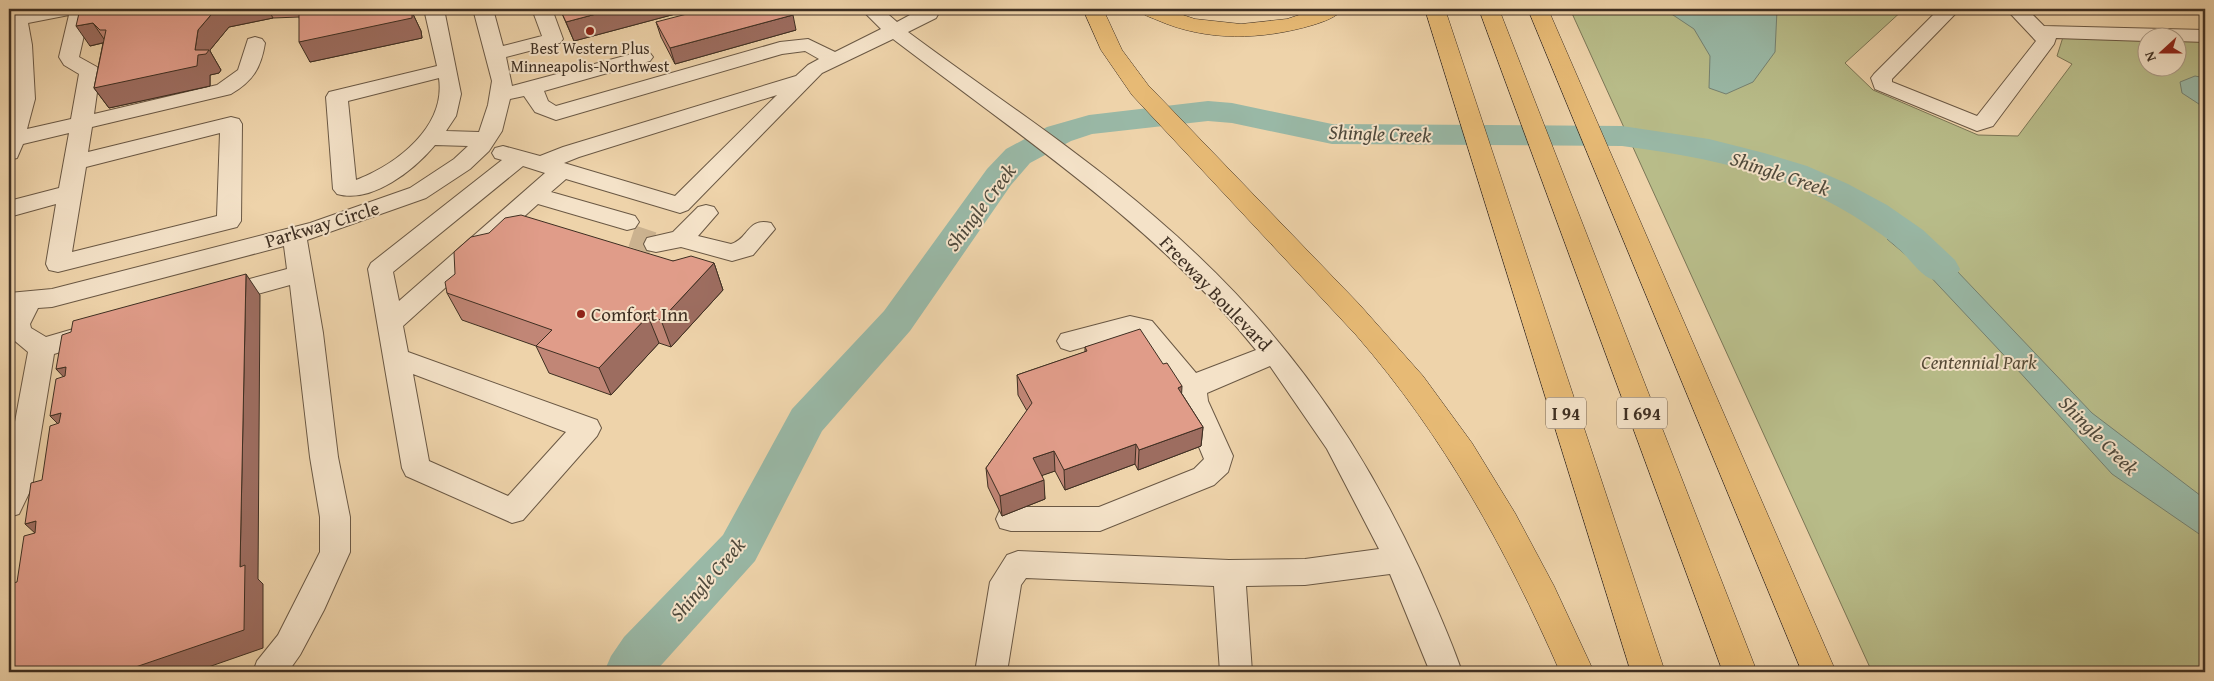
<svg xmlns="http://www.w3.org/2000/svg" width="2214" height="681" font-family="'Gentium Book Plus',serif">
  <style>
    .green { fill: #b8bc89; stroke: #7b7656 }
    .water { fill: #99b8a6; stroke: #758171 }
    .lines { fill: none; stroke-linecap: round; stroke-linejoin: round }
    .river { fill: #99b8a6; fill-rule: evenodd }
    .minor-tunnel { stroke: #cbb28f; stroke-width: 22; stroke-dasharray: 22 11; stroke-linecap: butt }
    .minor-casing { stroke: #6a5844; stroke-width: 2 }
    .highway-casing { stroke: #3e2f22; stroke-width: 1 }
    .minor { fill: #f4e2c8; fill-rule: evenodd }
    .highway { fill: #e7ba75; fill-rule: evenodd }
    .wall { fill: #c18676; stroke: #3e2f22 }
    .shaded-wall { fill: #9d6d60; stroke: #3e2f22 }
    .building { fill: #e09c89; stroke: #3e2f22 }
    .poi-dot { fill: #8f2418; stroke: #f4e2c8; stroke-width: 2 }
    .labels { text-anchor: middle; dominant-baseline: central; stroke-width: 4; stroke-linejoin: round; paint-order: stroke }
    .far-poi-label { font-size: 16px; fill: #3e2f22; stroke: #f4e2c8 }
    .shield { fill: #f4e2c8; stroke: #756554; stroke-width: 1 }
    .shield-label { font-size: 18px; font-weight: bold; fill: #3e2f22 }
    .street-label { font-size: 19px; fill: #3e2f22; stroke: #f4e2c8 }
    .poi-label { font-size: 19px; fill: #3e2f22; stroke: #f4e2c8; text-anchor: start }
    .park-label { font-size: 19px; font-style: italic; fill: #564b37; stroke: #f4e2c8 }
    .water-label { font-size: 20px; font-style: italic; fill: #504a3c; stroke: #f4e2c8 }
  </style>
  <rect width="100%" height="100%" fill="#eed3aa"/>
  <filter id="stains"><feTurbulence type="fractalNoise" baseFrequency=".004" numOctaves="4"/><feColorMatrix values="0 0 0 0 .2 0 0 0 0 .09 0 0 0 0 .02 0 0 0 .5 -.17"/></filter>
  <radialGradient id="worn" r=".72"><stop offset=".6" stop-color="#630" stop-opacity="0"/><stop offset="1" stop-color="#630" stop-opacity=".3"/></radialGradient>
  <path class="green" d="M1570 9H1904L1845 63 1873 90 1978 135 2018 136 2072 64 2057 56 2063 37 2146 40V68H2176L2177 40H2205V672H1872Z"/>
  <path class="water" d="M1664 9H1775L1777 10 1775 52 1753 82 1726 94 1709 88 1710 56 1694 29Z
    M2195 76 2205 78V108L2182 93 2180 82Z
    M1918 230 2092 413 2205 499V538L2112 474 2016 368 1925 271 1887 239Z"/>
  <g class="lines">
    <path class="river" d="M1208 101 1232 103 1332 124 1622 126 1709 139 1764 153 1807 166 1848 184 1887 205 1923 230 1955 260 1960 269 1955 278C1946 280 1938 283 1929 278 1918 272 1909 258 1899 249 1889 239 1875 230 1863 222 1792 174 1705 157 1622 146L1332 144 1232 123 1208 121 1092 134 1071 141 1030 163 1011 185 910 331 822 431 755 561 655 672H604L611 656 624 637 723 535 792 409 884 311 987 169 1006 149 1047 127 1089 115Z"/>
    <path class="minor-tunnel" d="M632 236 656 244"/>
    <g class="minor-casing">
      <path id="minor" d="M11 9H31L30 11 90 9 79 57 97 67 100 71 94 114 217 85 238 70 248 39 255 37 262 39 265 43C261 68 253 81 231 94L92 127 88 152 231 117 239 119 242 124 241 221 237 227 58 272 49 270 46 264 56 204 9 217V201L59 188 69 133 23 144 17 158 9 160V115L13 99 12 45 9 26ZM69 15 59 57 64 65 79 74 71 119 27 129 35 99 32 45 28 23ZM220 133 217 216 72 252 86 167Z
        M424 9H444L461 94 456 116 446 131 479 132 488 105 492 81 473 9H493L503 46 542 36 532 9H552L563 39 560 43 506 57 512 86 643 51 650 53 653 57 650 61 544 91 548 101 556 106 780 42 808 39 835 52 881 29 861 9H882L897 22 921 9H941L936 18 908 32C990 93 1078 150 1155 217 1273 318 1354 428 1419 568 1434 602 1450 637 1462 672H1430L1390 574 1305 585 1246 586 1252 672H1220L1214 586 1026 578 1021 585 1007 672H975L990 582 1007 555 1018 551 1229 560 1305 559 1379 549 1327 449 1270 366 1207 393 1208 401 1233 456 1228 472 1214 485 1100 531H1011L1000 528 996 519 1000 510 1011 507H1099L1194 469 1204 459 1180 401V391L1134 335 1130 334 1070 351 1061 348 1057 341 1061 334 1130 316 1152 321 1196 373 1256 350C1155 225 1020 136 893 39L822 73 688 210 680 213 566 179 551 192 635 216 639 222 635 228 627 230 538 204 403 326 408 352 597 420 601 428 597 436 523 520 512 523 406 476 402 468 368 269 371 263 502 160 495 158 492 153 495 148 503 146 540 156 563 147 796 76 808 65 819 59 805 51 782 54 556 120 535 112 524 96 510 99 502 131 489 151 470 169 426 198 307 240 323 333 338 457 350 517V552L324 610 300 655 288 672H253L257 661 278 635 320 552V517L310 457 290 285 221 304 212 301 208 295 212 289 287 269 284 246 52 307 38 308 30 324 31 328 46 337 94 323 103 325 107 332 103 339 54 354 32 487 19 514 9 517V454L28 352 9 336V315L11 311H9V293L52 289 310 223 410 188 454 159 468 146 435 145C414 170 372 204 337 194L333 189 326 97 329 92 437 66ZM439 78C446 127 397 164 356 180L348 101ZM777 95 675 196 564 163 579 157ZM523 166 545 173 399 301 393 272ZM413 374 566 432 508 496 429 461Z
        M1939 9H1960L1892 79V82L1977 116 2036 41 2006 9H2027L2044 26 2205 30V42L2176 41V38H2146V41L2056 38 2054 44 1993 126 1977 131 1875 89 1871 78 1874 74Z
        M706 205 714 207 718 213 698 236 731 244C749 239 747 217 771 223L775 229 753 255 732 261 681 247 656 252 647 250 644 244 647 238 673 232 698 207Z"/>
    </g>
    <g class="highway-casing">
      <path id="highway" d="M1083 9H1103L1122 50 1148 85 1359 304 1423 376 1472 443 1515 513 1554 586 1594 672H1560C1507 551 1444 436 1356 335L1132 95 1101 50Z
        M1138 9H1165L1195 19 1241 24 1287 19 1317 9H1343C1337 17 1323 22 1313 25 1262 40 1207 42 1157 20 1150 17 1142 15 1138 9Z
        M1425 9H1445L1665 672H1631Z
        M1479 9H1499L1757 672H1723Z
        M1528 9H1548L1836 672H1802Z"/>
    </g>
    <use href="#minor" class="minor"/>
    <use href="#highway" class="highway"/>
  </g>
  <path class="wall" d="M80 9H403L405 13 412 12 421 31 422 38 310 62 299 17 273 18 229 27 210 50V51L221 70 219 73 210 75V86L109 108 94 88 103 43 90 46Z
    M560 9H694L574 41Z
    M656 22 796 30 675 64 661 37Z
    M673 261 714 263 723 290 671 347 659 343 611 395 549 373 536 346 462 320 447 293 455 274Z
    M1085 347 1182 394 1203 427 1201 446 1138 470 1135 464 1065 490 1055 471 1042 475 1045 499 1002 516 988 487 986 468 1027 411 1018 395 1017 375 1085 352Z"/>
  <path class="shaded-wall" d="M216 9H268L273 18 229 27 210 50V51L221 70 219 73 210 75V86L109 108 94 88 195 50 198 30Z
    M399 9H403L408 19 412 12 421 31 422 38 310 62 299 42 400 14Z
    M615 9H694L574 41 566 22Z
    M793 15 796 30 675 64 670 48Z
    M93 23 106 42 90 46 76 26Z
    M714 263 723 290 671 347 661 320Z
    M246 274 260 295 258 579 263 584V648L194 672H121L240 567Z
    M648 316 659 343 611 395 599 368Z
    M66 367 75 389 56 369Z
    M1182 386 1181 406 1178 388Z
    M61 413 70 436 50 416Z
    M1203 427 1201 446 1138 470 1139 450Z
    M1136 444 1135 464 1065 490 1064 470Z
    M1054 451 1055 471 1035 478 1033 458Z
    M1044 480 1045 499 1002 516 1000 496Z
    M36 521 47 544 25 524Z"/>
  <path class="building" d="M80 9H216L198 30 195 50H209L206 54 198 55 197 66 94 88 106 30H100L93 23 76 26Z
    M299 9H399L400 14 412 12V18L299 42Z
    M560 9H615L566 22Z
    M706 9H789L793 15 670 48 656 22Z
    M521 215 673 261 691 256 714 263 661 320 648 316 599 368 536 346 552 330 447 293 445 282 455 274 454 252 471 237 489 233 505 218Z
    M246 274 240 567 245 565 244 630 121 672H9V584L17 582 24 536 35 533 36 521 25 524 31 483 42 480 50 426 59 423 61 413 50 416 56 379 65 376 66 367 56 369 62 335 71 332 73 321Z
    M1140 329 1163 364 1167 363 1182 386 1178 388 1203 427 1139 450 1136 444 1064 470 1054 451 1033 458 1044 480 1000 496 986 468 1032 403 1017 375 1087 351 1085 347Z"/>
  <g class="poi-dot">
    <circle cx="590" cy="31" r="5"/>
    <circle cx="581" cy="314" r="5"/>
  </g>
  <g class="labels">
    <g class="far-poi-label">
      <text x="590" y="48">Best Western Plus<tspan x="590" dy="18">Minneapolis-Northwest</tspan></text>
    </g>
    <g class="shield">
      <rect x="1546" y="397.5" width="40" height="31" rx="4"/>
      <rect x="1617" y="397.5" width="50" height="31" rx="4"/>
    </g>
    <g class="shield-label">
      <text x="1566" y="413">I 94</text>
      <text x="1642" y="413">I 694</text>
    </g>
    <g class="street-label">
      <text transform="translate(322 224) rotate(-17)">Parkway Circle</text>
      <text transform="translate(1216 293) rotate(46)">Freeway Boulevard</text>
    </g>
    <g class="poi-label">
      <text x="591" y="314">Comfort Inn</text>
    </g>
    <g class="park-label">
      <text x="1979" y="362">Centennial Park</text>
    </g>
    <g class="water-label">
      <text transform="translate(1380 133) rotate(2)">Shingle Creek</text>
      <text transform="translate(1780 173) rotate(18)">Shingle Creek</text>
      <text transform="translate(980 207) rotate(-53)">Shingle Creek</text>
      <text transform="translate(2099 435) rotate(45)">Shingle Creek</text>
      <text transform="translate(707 579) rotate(-49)">Shingle Creek</text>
    </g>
  </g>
  <rect width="2214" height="681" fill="none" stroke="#eed3aa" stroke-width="30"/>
  <rect x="10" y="10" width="2194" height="661" fill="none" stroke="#3e2f22" stroke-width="2.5"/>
  <rect x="15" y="15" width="2184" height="651" fill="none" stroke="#3e2f22"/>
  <g transform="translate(2162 52) rotate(249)"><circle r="24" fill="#f4e2c8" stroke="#ab9a86"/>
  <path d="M0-4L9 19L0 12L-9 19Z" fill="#8f2418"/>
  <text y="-8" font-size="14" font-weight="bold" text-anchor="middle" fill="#3e2f22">N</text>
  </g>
  <rect width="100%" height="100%" filter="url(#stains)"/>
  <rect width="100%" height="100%" fill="url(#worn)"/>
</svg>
